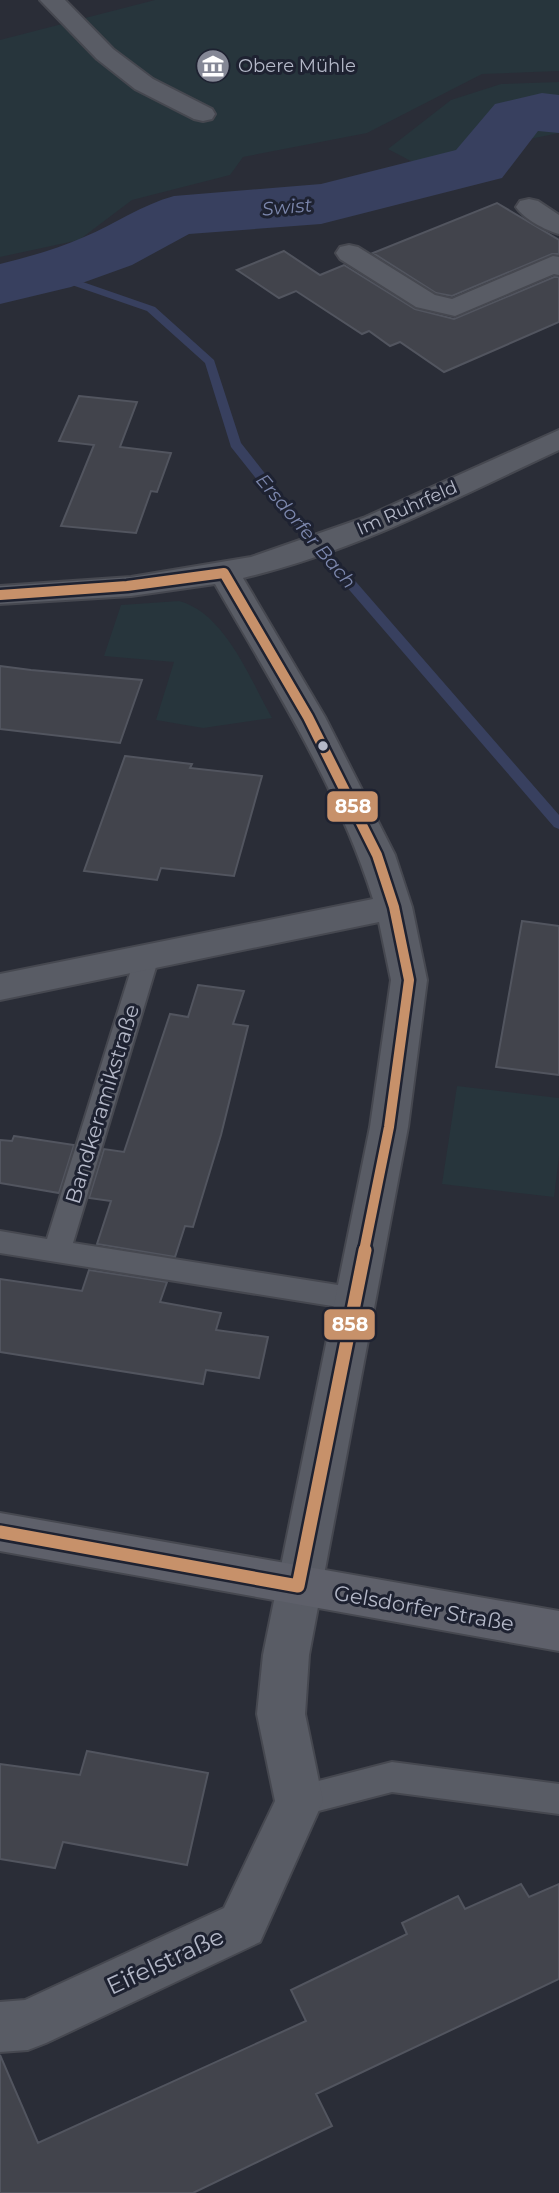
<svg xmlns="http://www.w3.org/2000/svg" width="559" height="2193" font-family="Montserrat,sans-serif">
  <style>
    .green { fill: #27353c }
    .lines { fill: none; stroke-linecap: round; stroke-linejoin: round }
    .stream { fill: #38405f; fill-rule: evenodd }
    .river { fill: #38405f; fill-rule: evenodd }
    .building { fill: #42444c; stroke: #52555f; stroke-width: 2 }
    .service-casing { stroke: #464850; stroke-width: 4 }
    .minor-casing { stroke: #464850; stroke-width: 4 }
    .secondary-casing { stroke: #464850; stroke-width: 4 }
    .service { fill: #595c65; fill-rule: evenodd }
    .minor { fill: #595c65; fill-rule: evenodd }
    .secondary { fill: #5e606a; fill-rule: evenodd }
    .bus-1-far1-casing { stroke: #1e2231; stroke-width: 15 }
    .bus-1-casing { stroke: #1e2231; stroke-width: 18 }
    .bus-1-far1 { stroke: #c7916a; stroke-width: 10 }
    .bus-1 { stroke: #c7916a; stroke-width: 13 }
    .bus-dot { fill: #b4b8c8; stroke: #1e2231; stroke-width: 2.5 }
    .labels { text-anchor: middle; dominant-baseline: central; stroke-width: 6; stroke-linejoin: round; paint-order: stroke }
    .far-poi-label { font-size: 18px; fill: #b4b8c8; stroke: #1e2231; text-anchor: start }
    .far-street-label { font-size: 18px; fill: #b4b8c8; stroke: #1e2231 }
    .far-water-label { font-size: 19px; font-style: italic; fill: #7d88ae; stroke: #1e2231 }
    .street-label { font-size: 21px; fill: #b4b8c8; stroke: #1e2231 }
    .near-street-label { font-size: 24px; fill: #b4b8c8; stroke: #1e2231 }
    .line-badge { stroke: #1e2231; stroke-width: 2.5 }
    .badge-label { font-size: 19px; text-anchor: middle; font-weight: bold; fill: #fff }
  </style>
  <rect width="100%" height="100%" fill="#2a2d37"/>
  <path class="green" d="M155 0H559V71L482 74 367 133 243 157 230 175 132 200 79 240 0 257V40Z
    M559 82V133L525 140 483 167 443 178 388 149 451 100 501 84Z
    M179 601C225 613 250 679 272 718L203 728 156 720 174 662 104 656 121 605Z
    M457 1086 559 1098V1156L554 1197 442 1184Z"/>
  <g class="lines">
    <path class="stream" d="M43 271H51L155 307 214 360 241 443 296 513 559 815V829L554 827 288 519 231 447 205 363 147 311 43 275Z"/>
    <path class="river" d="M542 93 559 95V133L538 131 502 178 321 224 189 234 132 265 71 287 0 304V264C28 257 57 249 84 237 115 224 141 205 174 196L321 184 456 150 495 104Z"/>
  </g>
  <path class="building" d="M497 203 559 240V254H552L452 296 436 293 373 253Z
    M284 251 320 275 344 265 415 309 454 319 554 277H559V322L444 372 400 342 390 346 369 331 362 334 296 291 279 298 237 270Z
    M79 396 137 402 120 447 171 453 157 492 151 491 136 533 61 526 94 445 59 441Z
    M0 666 31 670 142 680 120 743 0 729Z
    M125 756 192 764 190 768 262 776 234 876 161 868 157 880 84 871Z
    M522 921 559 926V1075L496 1067Z
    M198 985 244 991 233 1024 248 1026 221 1135 193 1227 185 1226 175 1257 97 1244 111 1201 89 1198 104 1149 124 1152 170 1014 188 1017Z
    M14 1136 74 1145 59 1193 0 1183V1140L12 1141Z
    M89 1270 167 1282 160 1302 221 1313 216 1330 268 1337 259 1378 206 1370 203 1384 0 1352V1279L82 1291Z
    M87 1751 208 1773 187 1865 63 1842 55 1868 0 1859V1764L80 1775Z
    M521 1884 529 1897 559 1884V1979L316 2094 332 2126 193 2193H0V2055L38 2143 306 2021 291 1990 407 1934 402 1923 458 1896 465 1909Z"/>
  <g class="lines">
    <g class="service-casing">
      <path id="service" d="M147 948 156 951 159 957 73 1243 357 1288 367 1291 371 1299 367 1307 357 1310 0 1253V1231L47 1239 135 957 138 951Z
        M392 1762 559 1784V1814L392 1792 299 1816 287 1812 283 1801 287 1790 299 1786Z"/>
    </g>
    <g class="minor-casing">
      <path id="minor" d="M40 0H65L113 49 153 79 212 109 215 114 212 119 203 121 194 119 135 89 97 59Z
        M529 199 538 201 559 215V234C545 230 524 219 516 207L520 201Z
        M349 245 358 247 435 295 452 299 553 256 559 257V275L554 274 455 316 416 307 340 259 336 253 340 247Z
        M559 430V450C456 498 354 552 243 578L325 717 395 855 412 907 427 980 408 1127 309 1655 305 1714 323 1801 260 1942 46 2043 28 2050 0 2052V2002L25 2000 224 1908 275 1801 257 1714 263 1655 370 1127 391 980 379 922 0 1000V974L373 899C338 787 273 685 215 584L131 596 0 604V586L131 577 251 557 363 518Z"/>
    </g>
    <g class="secondary-casing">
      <path id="secondary" d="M0 1513 559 1611V1651L0 1551Z"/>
    </g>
    <use href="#service" class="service"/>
    <use href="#minor" class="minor"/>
    <use href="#secondary" class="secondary"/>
    <g class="bus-1-far1-casing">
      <path id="bus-1-far1" d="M224 573 308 717 377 855 394 907 409 980 389 1127 364 1251
        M0 595 127 586 224 573"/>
    </g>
    <g class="bus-1-casing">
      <path id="bus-1" d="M0 1532 298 1586
        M298 1586 365 1250"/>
    </g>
    <use href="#bus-1-far1" class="bus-1-far1"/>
    <use href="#bus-1" class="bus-1"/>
  </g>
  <defs>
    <g id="museum-disc" transform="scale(1.75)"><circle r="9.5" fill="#848795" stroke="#1e2231"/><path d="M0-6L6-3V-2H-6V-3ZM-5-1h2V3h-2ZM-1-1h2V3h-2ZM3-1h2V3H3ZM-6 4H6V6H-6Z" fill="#fff"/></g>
  </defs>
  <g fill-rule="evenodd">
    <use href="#museum-disc" x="213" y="66"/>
  </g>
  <circle class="bus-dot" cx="323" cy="746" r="6"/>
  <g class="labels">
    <g class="far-poi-label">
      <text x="238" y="66">Obere Mühle</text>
    </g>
    <g class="far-street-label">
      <text transform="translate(407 508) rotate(-24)">Im Ruhrfeld</text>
    </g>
    <g class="far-water-label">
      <text transform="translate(287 207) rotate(-5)">Swist</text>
      <text transform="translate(306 531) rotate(50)">Ersdorfer Bach</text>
    </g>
    <g class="street-label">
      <text transform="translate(102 1104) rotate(-73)">Bandkeramikstraße</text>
      <text transform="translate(424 1608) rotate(10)">Gelsdorfer Straße</text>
    </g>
    <g class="near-street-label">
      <text transform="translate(165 1961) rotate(-25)">Eifelstraße</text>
    </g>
  </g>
  <g class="line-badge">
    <rect x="326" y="790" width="53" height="33" rx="7" fill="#c7916a"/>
    <rect x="323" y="1308" width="53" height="33" rx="7" fill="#c7916a"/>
  </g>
  <g class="badge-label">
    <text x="353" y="813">858</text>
    <text x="350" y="1331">858</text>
  </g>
</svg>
